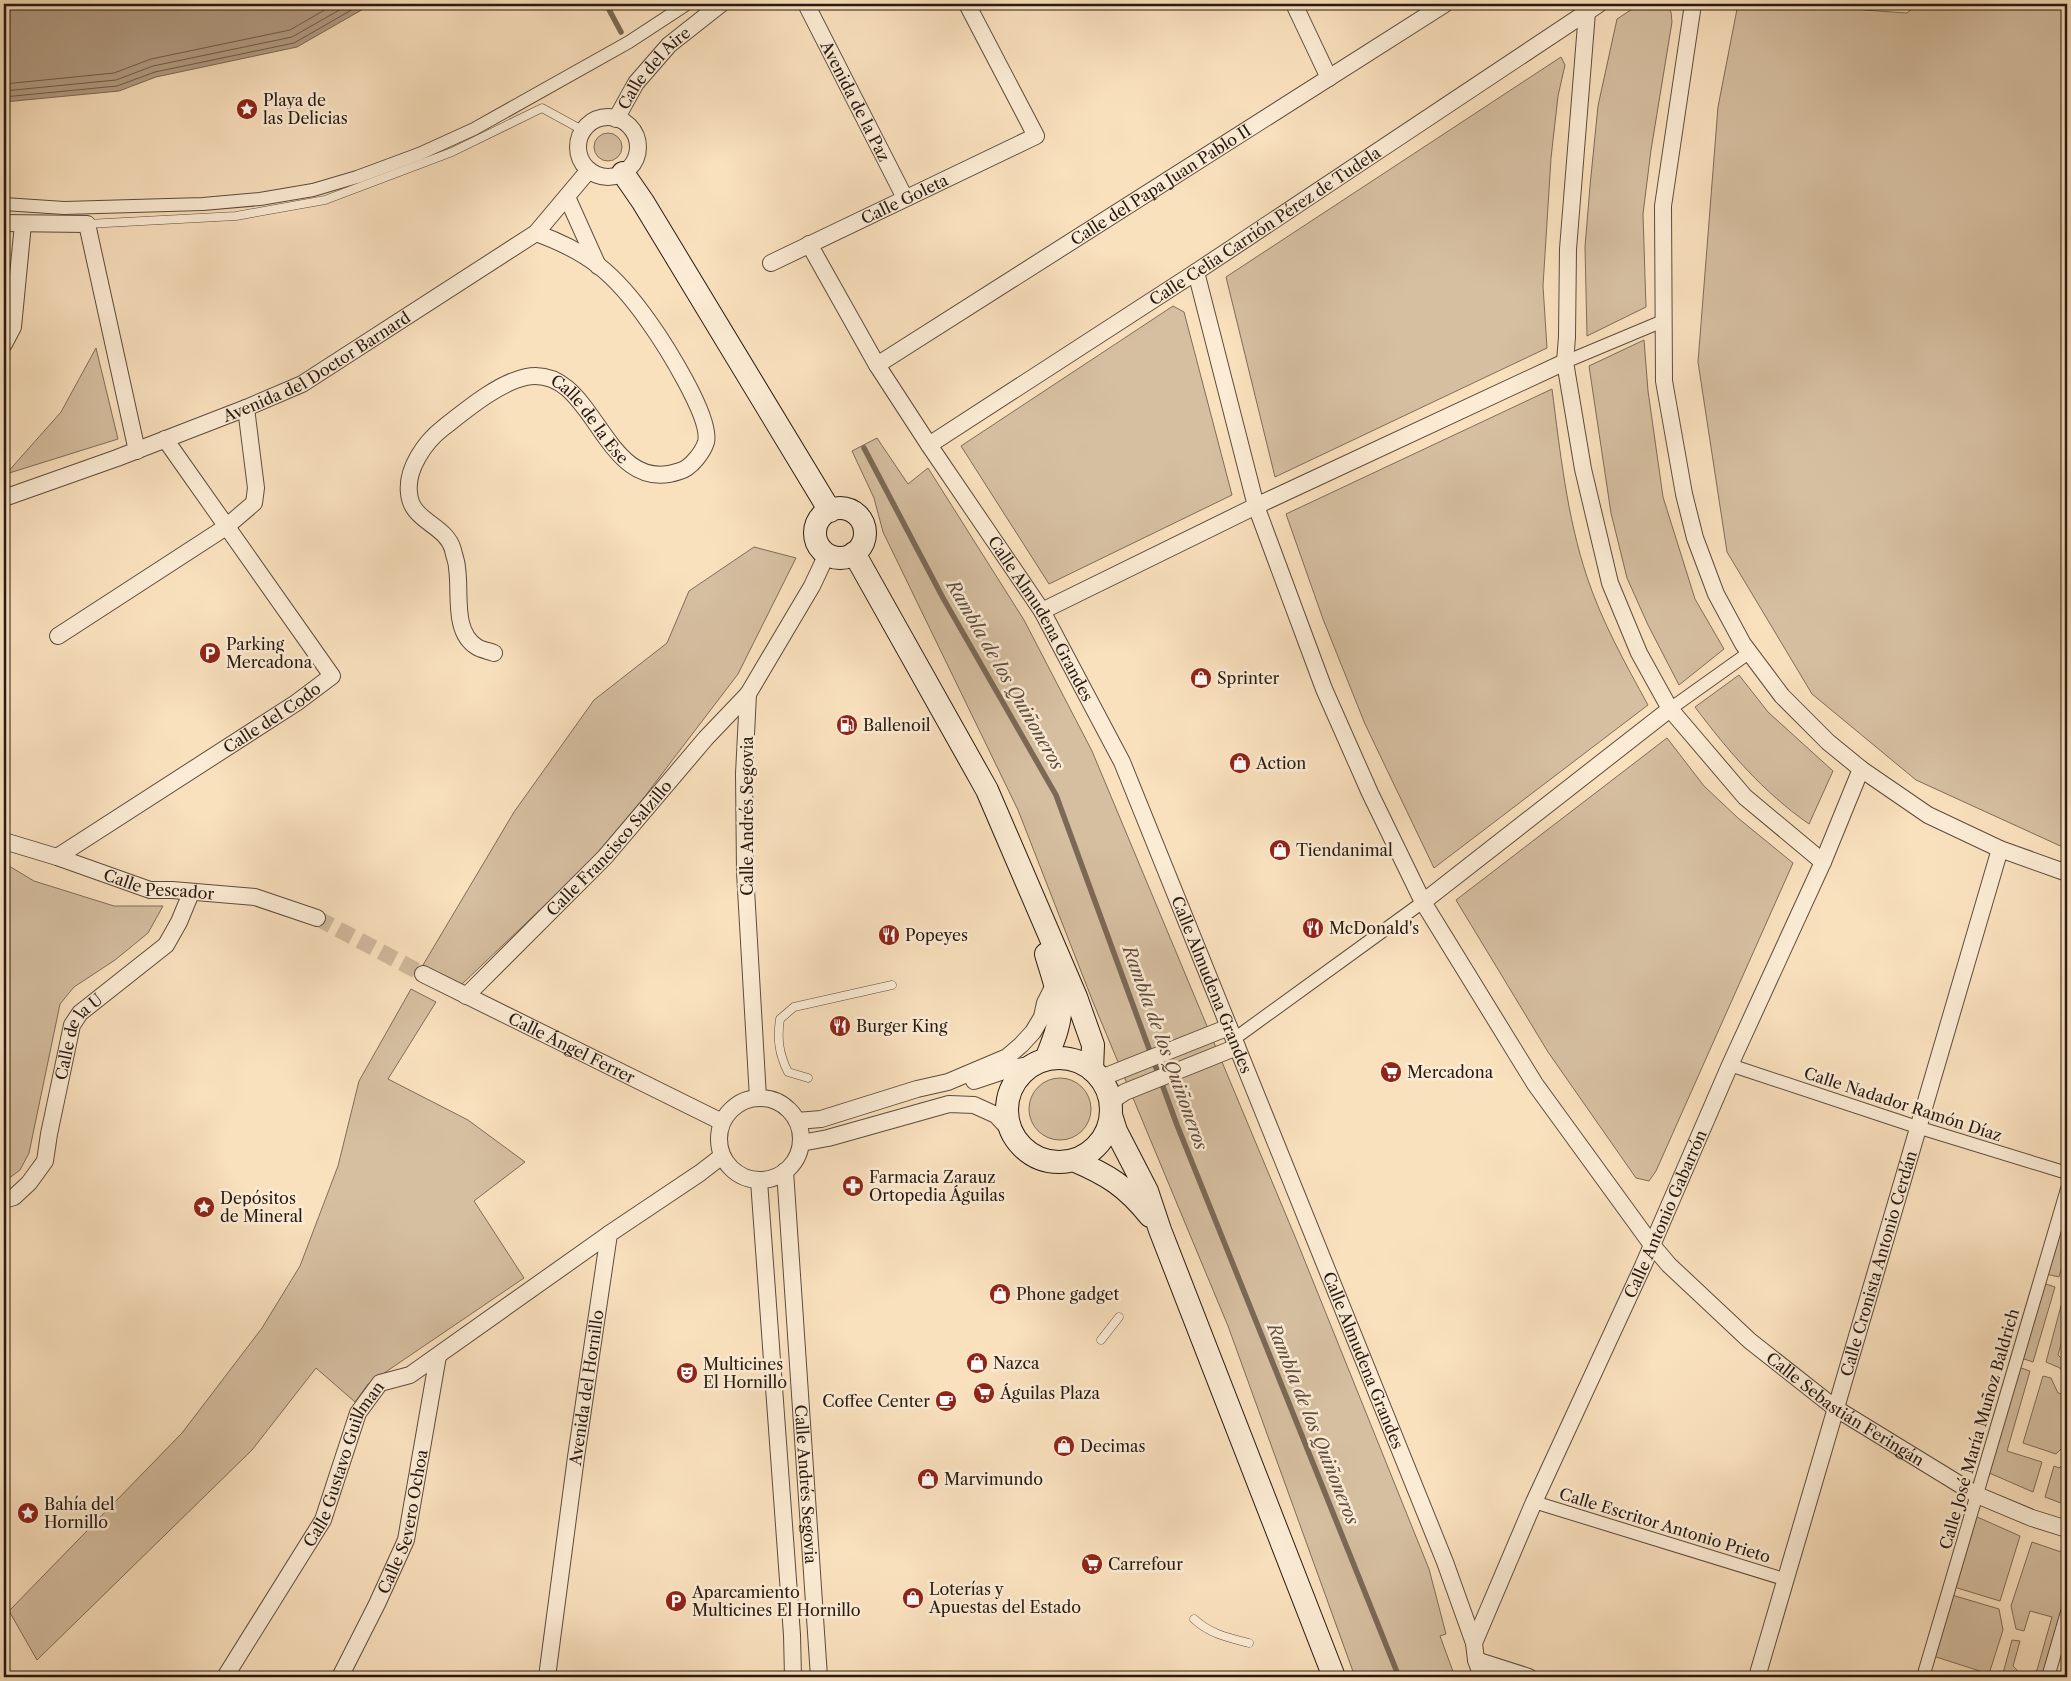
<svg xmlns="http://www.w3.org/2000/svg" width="2071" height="1681" font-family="'Libre Caslon Text',serif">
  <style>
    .green { fill: #d6bfa1; stroke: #7f6c5a }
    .water { fill: #b39d84; stroke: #7b6956 }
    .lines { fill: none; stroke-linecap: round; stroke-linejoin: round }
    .shore { stroke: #6e5c4b; stroke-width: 1 }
    .stream { stroke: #7b6956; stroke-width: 5.5 }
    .minor-tunnel { stroke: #d0b99c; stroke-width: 16; stroke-dasharray: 16 8; stroke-linecap: butt }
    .service-casing { stroke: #5c4c3d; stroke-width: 9 }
    .pedestrian-casing { stroke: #5c4c3d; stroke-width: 14 }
    .minor-casing { stroke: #5c4c3d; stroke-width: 18 }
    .secondary-casing { stroke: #281a12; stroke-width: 24 }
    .service { stroke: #fcecd5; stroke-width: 8 }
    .pedestrian { stroke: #fcecd5; stroke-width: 12 }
    .minor { stroke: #fcecd5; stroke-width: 16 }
    .secondary { stroke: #fcecd5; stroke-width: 22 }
    .labels { text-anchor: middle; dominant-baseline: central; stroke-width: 5; stroke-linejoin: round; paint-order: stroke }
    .street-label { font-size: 16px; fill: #281a12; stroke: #fcecd5 }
    .poi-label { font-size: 16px; fill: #281a12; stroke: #fcecd5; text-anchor: start }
    .water-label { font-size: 18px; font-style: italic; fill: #604e40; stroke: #fcecd5 }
  </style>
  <rect width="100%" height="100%" fill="#fae1be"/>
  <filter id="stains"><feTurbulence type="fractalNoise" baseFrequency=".004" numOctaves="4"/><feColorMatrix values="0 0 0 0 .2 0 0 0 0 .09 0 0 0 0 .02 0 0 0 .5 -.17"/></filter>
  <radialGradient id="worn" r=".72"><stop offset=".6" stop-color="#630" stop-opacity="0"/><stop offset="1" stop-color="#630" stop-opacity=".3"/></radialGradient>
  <path class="green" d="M1640 4H1666L1671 12 1672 22 1651 150 1643 214 1646 307 1587 336 1585 247 1590 186 1598 106 1617 19Z
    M1738 4H1850L1864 10 1907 13 1918 4H2067V849L1916 780 1812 694 1727 552 1698 362 1718 107Z
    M1561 57 1565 65 1558 96 1551 158 1543 286 1547 348 1275 477 1226 277Z
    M594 147a14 14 0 1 1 28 0a14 14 0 1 1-28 0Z
    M1173 306 1184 312 1232 495 1049 584 961 446Z
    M1644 340 1648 391 1663 497 1695 599 1724 649 1679 685 1648 625 1627 578 1611 513 1589 366Z
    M96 348 118 439 6 474 61 412Z
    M1552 389C1560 451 1567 517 1587 577 1602 622 1625 663 1648 705L1434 868 1365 724 1323 619 1286 514Z
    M877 438 908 484 928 468 1024 620 1092 751 1296 1239 1429 1569 1446 1634 1440 1636 1455 1677H1355L1228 1326 1093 1002 1018 810 883 532 874 498 852 451Z
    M754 547 796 558 738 674 642 800 587 865 461 985 423 965 514 812 594 700 667 643 689 591Z
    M1739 675 1768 712 1833 771 1809 824C1763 792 1728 751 1695 707Z
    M1667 738 1704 786 1738 818 1793 863 1656 1171 1649 1181 1636 1178 1548 1052 1456 900Z
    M4 863 34 881 114 906H163L148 933 115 960 74 987 60 1004 29 1153 20 1170 4 1182Z
    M411 989 436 1002 388 1079 468 1120 525 1162 474 1201 524 1278 368 1384 355 1402 316 1368 252 1450 37 1660 9 1611 182 1433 262 1328 300 1266 338 1166 359 1081Z
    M1029 1109a31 31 0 1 1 62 0a31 31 0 1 1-62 0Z
    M2067 1201V1249L2059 1277 2046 1274Z
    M2043 1283 2055 1287 2033 1362 2021 1358Z
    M2065 1291H2067V1322L2058 1355 2067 1364V1380L2060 1368 2046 1362Z
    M2018 1367 2030 1371 2007 1451 2042 1462 2033 1492 1987 1472Z
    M2043 1376 2051 1378 2058 1393 2067 1395V1443L2056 1454 2023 1443Z
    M2067 1460V1500L2066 1505 2045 1497 2054 1466 2059 1468Z
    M1975 1516 2020 1536 2000 1601 1954 1587Z
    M2032 1542 2067 1554V1600L2044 1677H2027L2037 1670 2052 1617 2030 1611 2024 1631 2016 1629 2011 1606Z
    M1952 1595 1999 1609 2003 1630 1989 1674 1933 1656Z
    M2012 1640 2020 1641 2013 1666 2019 1672 2018 1677H2002Z"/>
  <path class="water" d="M4 4H372L297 47 156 77 119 91 4 102Z"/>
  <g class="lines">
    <path class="shore" d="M4 84 114 73 151 59 290 30 335 4
      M4 91 116 80 153 66 292 37 350 4
      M4 97 117 86 155 72 294 43 362 4"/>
    <path class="stream" d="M606 4 621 32
      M864 448 943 598 1056 795 1177 1125 1399 1677"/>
    <path class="minor-tunnel" d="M317 918 423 974"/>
    <g class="service-casing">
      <path id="service" d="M87 224 236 216 325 200 452 152 542 108 584 131
        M808 1078 788 1072C779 1054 777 1039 780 1019L794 1007 892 985
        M1101 1340 1119 1317
        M1194 1619C1210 1634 1229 1638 1249 1643"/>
    </g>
    <g class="pedestrian-casing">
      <path id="pedestrian" d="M4 204 64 208 203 204 260 199 313 190 357 177 419 154 474 129 629 42 687 4
        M1565 362 1663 321
        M1670 709 1750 652
        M1234 1039 1423 902
        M1730 1065 1917 1127 2067 1173
        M1534 1502 1787 1580
        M1923 1677 2067 1189
        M2048 1677 2067 1612"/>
    </g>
    <g class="minor-casing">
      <g id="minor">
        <path id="s1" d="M806 4 905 198"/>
        <path d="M1294 4 1329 78"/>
        <path d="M1693 4 1663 206 1664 381 1684 494 1695 538 1716 594 1743 644 1782 696 1828 742 1861 769 1928 815 2000 849 2067 873"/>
        <path d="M1587 12 1568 249 1567 337 1565 362 1583 469 1610 583 1639 653 1670 709 1745 797 1823 862"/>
        <circle cx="608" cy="147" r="30"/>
        <path id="s2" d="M616 119 636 83 669 45 721 4"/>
        <path d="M567 197 598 266"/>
        <path d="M4 223 87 224 137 451"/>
        <path id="s3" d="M809 244 877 365 929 445 1042 611 1122 762 1445 1562 1474 1643"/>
        <path id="s4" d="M771 263 1036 136 967 4"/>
        <path id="s5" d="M1196 272 1256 506 1324 689 1370 793 1423 902 1535 1084 1652 1245 1669 1265 1750 1341 1835 1408 1977 1495 2032 1518 2067 1529"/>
        <path d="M4 344 13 327 23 224"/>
        <path id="s6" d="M877 365 1445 4"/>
        <path id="s7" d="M929 445 1196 272 1599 4"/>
        <path id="s8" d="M4 498 117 458 246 408 302 384 536 233 589 170"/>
        <path d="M1042 611 1256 506 1565 362"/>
        <path d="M58 636 226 527 254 503 256 488 246 408"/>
        <path id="s9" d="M494 653C489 651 482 650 477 647 452 632 461 592 457 568 457 562 454 556 453 550 446 524 411 522 409 493 406 469 425 442 443 428 466 410 498 383 526 377 596 363 602 499 680 471 691 468 703 452 706 442 712 418 664 343 649 322 635 302 618 281 599 266 580 251 558 241 536 233"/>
        <path id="s10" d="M4 841 57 857 150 890H172L255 897 317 918"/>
        <path id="s11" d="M57 857 296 703 332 676 165 439"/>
        <path d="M1423 902 1670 709"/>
        <path id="s12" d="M423 974 722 1122"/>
        <path id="s13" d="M466 996 605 857 706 738 748 694"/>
        <path d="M1101 1078 1229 1027"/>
        <path d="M974 1081 1013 1068 1033 1064"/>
        <circle cx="760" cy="1139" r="41"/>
        <path d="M758 1098 745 872 744 774 748 694 812 586 827 554"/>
        <path d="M1110 1102 1125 1092 1237 1047"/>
        <path d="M797 1121 821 1119 917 1089 948 1082 1007 1057 1021 1045 1033 1032 1042 1017 1045 1003 1054 985"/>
        <path d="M801 1143 828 1138 949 1104 974 1105 996 1115 1012 1132"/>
        <path id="s14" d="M785 1171 819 1677"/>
        <path d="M759 1181 792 1635 793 1677"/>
        <path id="s15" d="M4 1200 14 1197 29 1183 45 1161 49 1134 72 1025 80 1013 166 945 179 922 191 893"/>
        <path d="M1476 1660 1529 1677"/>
        <path id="s16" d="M225 1677 323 1520 358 1413 380 1383 410 1375 609 1234"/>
        <path id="s17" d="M340 1677 377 1604 406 1540 438 1356"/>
        <path id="s18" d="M547 1677 576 1457 609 1234 700 1173 722 1156"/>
        <path id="s19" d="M1482 1677 1476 1660 1474 1643 1534 1502 1643 1266 1730 1065 1823 862 1861 769"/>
        <path id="s20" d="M1757 1677 2000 849"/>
      </g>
    </g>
    <g class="secondary-casing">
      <path id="secondary" d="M623 173 643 202 830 511
        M815 533a25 25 0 1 1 50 0a25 25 0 1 1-50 0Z
        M854 553 987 790 1076 997 1093 1045 1092 1070
        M1046 954C1051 972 1060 994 1060 1013 1059 1028 1052 1044 1046 1059
        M1007 1110a52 52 0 1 1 104 0a52 52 0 1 1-104 0Z
        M1111 1115 1116 1131 1147 1191 1160 1230 1334 1677
        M1073 1160C1108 1175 1126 1186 1150 1216"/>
    </g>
    <use href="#service" class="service"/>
    <use href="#pedestrian" class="pedestrian"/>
    <use href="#minor" class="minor"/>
    <use href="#secondary" class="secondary"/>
  </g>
  <defs>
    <g id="sight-disc" transform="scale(1.125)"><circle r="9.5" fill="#8f2418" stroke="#fcecd5"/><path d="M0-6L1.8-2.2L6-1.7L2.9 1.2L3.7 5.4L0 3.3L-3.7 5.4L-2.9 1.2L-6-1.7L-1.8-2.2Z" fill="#fff"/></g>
    <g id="parking-disc" transform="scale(1.125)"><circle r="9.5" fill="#8f2418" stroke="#fcecd5"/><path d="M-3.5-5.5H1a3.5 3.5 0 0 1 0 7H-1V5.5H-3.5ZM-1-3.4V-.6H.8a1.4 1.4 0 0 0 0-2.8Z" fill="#fff"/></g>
    <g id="shop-disc" transform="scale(1.125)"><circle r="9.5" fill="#8f2418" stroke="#fcecd5"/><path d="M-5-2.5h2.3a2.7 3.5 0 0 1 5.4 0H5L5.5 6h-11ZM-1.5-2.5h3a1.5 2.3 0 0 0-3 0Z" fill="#fff"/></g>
    <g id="fuel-disc" transform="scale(1.125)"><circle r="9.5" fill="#8f2418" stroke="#fcecd5"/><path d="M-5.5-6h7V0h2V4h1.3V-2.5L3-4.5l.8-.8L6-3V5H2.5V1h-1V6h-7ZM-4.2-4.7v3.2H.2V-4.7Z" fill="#fff"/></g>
    <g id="restaurant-disc" transform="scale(1.125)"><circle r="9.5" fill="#8f2418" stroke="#fcecd5"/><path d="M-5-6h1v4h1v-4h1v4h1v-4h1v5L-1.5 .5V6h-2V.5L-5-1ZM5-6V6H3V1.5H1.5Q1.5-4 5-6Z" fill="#fff"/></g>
    <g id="supermarket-disc" transform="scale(1.125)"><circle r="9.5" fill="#8f2418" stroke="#fcecd5"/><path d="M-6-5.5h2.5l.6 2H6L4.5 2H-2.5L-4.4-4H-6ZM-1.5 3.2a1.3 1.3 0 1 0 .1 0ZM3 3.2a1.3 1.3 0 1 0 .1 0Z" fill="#fff"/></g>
    <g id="pharmacy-disc" transform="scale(1.125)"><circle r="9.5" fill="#8f2418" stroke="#fcecd5"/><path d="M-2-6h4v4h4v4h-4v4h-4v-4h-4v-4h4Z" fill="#fff"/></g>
    <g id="theatre-disc" transform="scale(1.125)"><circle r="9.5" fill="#8f2418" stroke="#fcecd5"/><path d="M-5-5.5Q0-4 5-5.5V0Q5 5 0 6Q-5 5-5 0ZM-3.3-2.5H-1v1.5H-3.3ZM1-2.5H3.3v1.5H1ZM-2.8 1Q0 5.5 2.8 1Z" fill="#fff"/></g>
    <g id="cafe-disc" transform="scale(1.125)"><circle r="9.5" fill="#8f2418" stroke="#fcecd5"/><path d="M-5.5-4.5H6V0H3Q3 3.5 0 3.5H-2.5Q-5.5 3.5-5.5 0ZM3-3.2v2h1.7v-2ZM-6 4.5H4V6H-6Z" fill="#fff"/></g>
  </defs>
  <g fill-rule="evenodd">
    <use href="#sight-disc" x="247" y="109"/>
    <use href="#parking-disc" x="210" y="653"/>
    <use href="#shop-disc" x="1201" y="678"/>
    <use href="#fuel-disc" x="847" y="725"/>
    <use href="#shop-disc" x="1240" y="763"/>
    <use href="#shop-disc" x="1280" y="850"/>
    <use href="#restaurant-disc" x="1313" y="928"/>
    <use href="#restaurant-disc" x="889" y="935"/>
    <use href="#restaurant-disc" x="840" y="1026"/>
    <use href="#supermarket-disc" x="1391" y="1072"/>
    <use href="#pharmacy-disc" x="853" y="1186"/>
    <use href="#sight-disc" x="204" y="1207"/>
    <use href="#shop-disc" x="1000" y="1294"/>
    <use href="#shop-disc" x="977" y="1363"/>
    <use href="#theatre-disc" x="687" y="1373"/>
    <use href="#supermarket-disc" x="984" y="1393"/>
    <use href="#cafe-disc" x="946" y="1401"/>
    <use href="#shop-disc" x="1064" y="1446"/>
    <use href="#shop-disc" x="928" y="1479"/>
    <use href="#sight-disc" x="28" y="1513"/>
    <use href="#supermarket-disc" x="1092" y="1564"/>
    <use href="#shop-disc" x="913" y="1598"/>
    <use href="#parking-disc" x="676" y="1601"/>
  </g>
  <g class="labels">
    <g class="street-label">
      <text stroke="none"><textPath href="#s2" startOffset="64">Calle del Aire</textPath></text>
      <text stroke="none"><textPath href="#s1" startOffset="109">Avenida de la Paz</textPath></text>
      <text stroke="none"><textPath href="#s6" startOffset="336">Calle del Papa Juan Pablo II</textPath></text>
      <text stroke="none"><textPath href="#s4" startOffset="148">Calle Goleta</textPath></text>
      <text stroke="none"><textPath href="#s7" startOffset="401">Calle Celia Carrión Pérez de Tudela</textPath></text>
      <text stroke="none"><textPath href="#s8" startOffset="340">Avenida del Doctor Barnard</textPath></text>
      <text stroke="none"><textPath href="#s9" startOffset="452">Calle de la Ese</textPath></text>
      <text stroke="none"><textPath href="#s3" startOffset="441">Calle Almudena Grandes</textPath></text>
      <text stroke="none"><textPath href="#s11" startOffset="256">Calle del Codo</textPath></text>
      <text transform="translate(747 816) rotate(-90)">Calle Andrés Segovia</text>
      <text stroke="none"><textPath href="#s13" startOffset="206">Calle Francisco Salzillo</textPath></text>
      <text stroke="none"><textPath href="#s10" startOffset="162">Calle Pescador</textPath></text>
      <text stroke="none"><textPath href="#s3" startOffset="846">Calle Almudena Grandes</textPath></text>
      <text stroke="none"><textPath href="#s15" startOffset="189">Calle de la U</textPath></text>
      <text stroke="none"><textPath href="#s12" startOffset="166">Calle Ángel Ferrer</textPath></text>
      <text transform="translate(1903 1104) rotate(18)">Calle Nadador Ramón Díaz</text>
      <text stroke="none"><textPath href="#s19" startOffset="505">Calle Antonio Gabarrón</textPath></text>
      <text stroke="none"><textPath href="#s20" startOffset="431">Calle Cronista Antonio Cerdán</textPath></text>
      <text stroke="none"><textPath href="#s3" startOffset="1251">Calle Almudena Grandes</textPath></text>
      <text stroke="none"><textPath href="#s18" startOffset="292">Avenida del Hornillo</textPath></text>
      <text stroke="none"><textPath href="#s5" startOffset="1339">Calle Sebastián Feringán</textPath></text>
      <text transform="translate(1979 1429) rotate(-74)">Calle José María Muñoz Baldrich</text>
      <text stroke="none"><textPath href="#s16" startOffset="245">Calle Gustavo Guillman</textPath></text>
      <text stroke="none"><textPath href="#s14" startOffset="314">Calle Andrés Segovia</textPath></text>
      <text stroke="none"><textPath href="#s17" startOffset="169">Calle Severo Ochoa</textPath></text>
      <text transform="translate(1665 1525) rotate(17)">Calle Escritor Antonio Prieto</text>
    </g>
    <g class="poi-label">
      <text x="263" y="100">Playa de<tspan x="263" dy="18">las Delicias</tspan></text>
      <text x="226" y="644">Parking<tspan x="226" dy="18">Mercadona</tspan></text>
      <text x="1217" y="678">Sprinter</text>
      <text x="863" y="725">Ballenoil</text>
      <text x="1256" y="763">Action</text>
      <text x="1296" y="850">Tiendanimal</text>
      <text x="1329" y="928">McDonald's</text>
      <text x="905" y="935">Popeyes</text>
      <text x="856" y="1026">Burger King</text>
      <text x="1407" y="1072">Mercadona</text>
      <text x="869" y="1177">Farmacia Zarauz<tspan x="869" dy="18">Ortopedia Águilas</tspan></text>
      <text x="220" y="1198">Depósitos<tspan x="220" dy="18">de Mineral</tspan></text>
      <text x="1016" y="1294">Phone gadget</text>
      <text x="993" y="1363">Nazca</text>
      <text x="703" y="1364">Multicines<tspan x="703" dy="18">El Hornillo</tspan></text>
      <text x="1000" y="1393">Águilas Plaza</text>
      <text x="930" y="1401" text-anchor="end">Coffee Center</text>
      <text x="1080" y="1446">Decimas</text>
      <text x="944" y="1479">Marvimundo</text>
      <text x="44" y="1504">Bahía del<tspan x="44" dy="18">Hornillo</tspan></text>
      <text x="1108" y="1564">Carrefour</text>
      <text x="929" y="1589">Loterías y<tspan x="929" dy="18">Apuestas del Estado</tspan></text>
      <text x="692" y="1592">Aparcamiento<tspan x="692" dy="18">Multicines El Hornillo</tspan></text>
    </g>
    <g class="water-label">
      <text transform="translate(1005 675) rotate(60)">Rambla de los Quiñoneros</text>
      <text transform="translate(1165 1048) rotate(70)">Rambla de los Quiñoneros</text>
      <text transform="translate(1313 1424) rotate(68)">Rambla de los Quiñoneros</text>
    </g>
  </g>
  <rect width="2071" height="1681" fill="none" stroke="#fae1be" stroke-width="20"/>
  <rect x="5" y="5" width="2061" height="1671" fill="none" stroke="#281a12" stroke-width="2.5"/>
  <rect x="10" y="10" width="2051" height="1661" fill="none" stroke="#281a12"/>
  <rect width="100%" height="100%" filter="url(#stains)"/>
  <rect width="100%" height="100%" fill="url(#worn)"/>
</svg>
